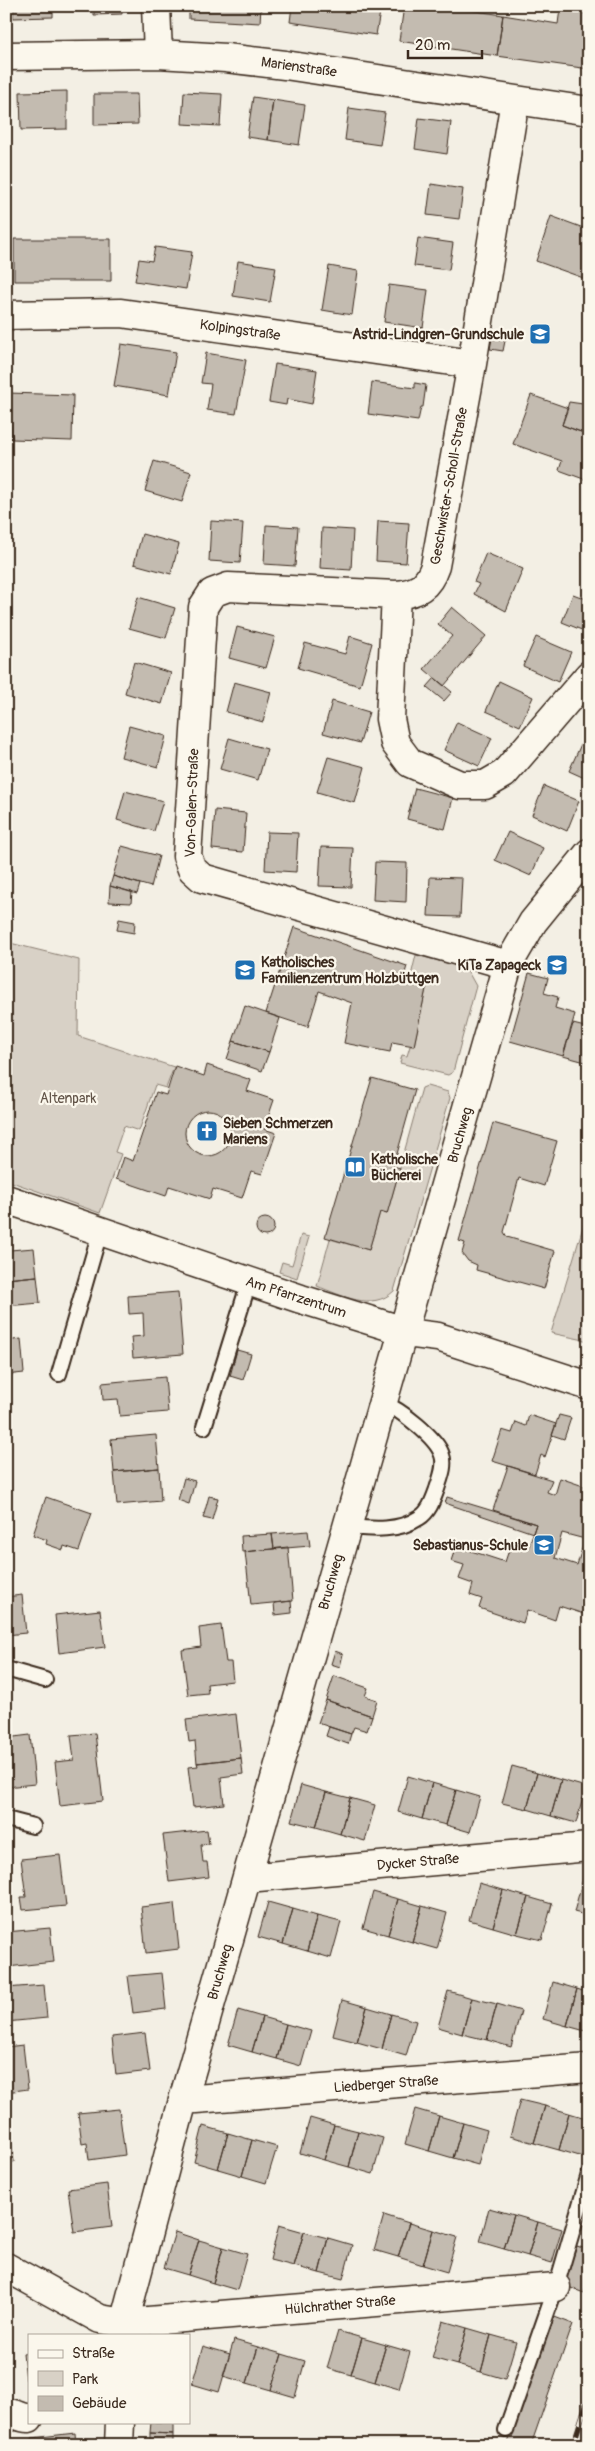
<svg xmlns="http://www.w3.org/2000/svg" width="595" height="2451" font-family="Pangolin,sans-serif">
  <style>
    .green { fill: #d8d1c6; stroke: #8a7e72 }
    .building { fill: #c3bbb0; stroke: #3b2a1e; fill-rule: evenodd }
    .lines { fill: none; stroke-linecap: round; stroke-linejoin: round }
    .service-casing { stroke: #3b2a1e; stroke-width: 18 }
    .minor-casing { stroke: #3b2a1e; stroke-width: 31 }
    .service { stroke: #fbf7ec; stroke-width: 14 }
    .minor { stroke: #fbf7ec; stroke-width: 28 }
    .rail-casing { stroke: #3b2a1e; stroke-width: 5.5 }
    .rail { stroke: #fbf7ec; stroke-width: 4; stroke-dasharray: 11; stroke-linecap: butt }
    .labels { text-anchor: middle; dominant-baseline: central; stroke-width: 4.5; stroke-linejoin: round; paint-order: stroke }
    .street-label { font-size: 14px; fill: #3b2a1e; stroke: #fbf7ec }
    .poi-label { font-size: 14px; font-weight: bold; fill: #3b2a1e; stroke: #fbf7ec; text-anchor: end }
    .park-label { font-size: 14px; fill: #625448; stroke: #fbf7ec }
  </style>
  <rect width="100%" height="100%" fill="#f3efe4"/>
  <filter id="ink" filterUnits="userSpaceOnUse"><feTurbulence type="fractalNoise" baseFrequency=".02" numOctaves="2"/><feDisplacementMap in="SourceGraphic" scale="10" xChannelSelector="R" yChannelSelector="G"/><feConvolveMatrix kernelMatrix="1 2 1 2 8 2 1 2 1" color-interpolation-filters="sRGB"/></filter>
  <g filter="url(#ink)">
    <path class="green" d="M6 942 79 960 78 1036 174 1067 166 1088 155 1085 139 1131 124 1126 115 1152 121 1154 100 1213 6 1180Z
      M416 955 466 968 476 986 453 1072 448 1075 400 1063 402 1055 407 1056 410 1046H414L427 984 410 980Z
      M427 1086 448 1092 450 1098 394 1291C372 1312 341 1295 317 1286L330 1239 369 1250 380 1212 387 1214 422 1088Z
      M589 1207V1341L551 1333Z
      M301 1235 309 1237 297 1278 279 1272 282 1262 292 1265Z"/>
    <path class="building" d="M13 6H53V17L13 18Z
      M78 6H122V14L94 15V10H78Z
      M189 6H261L260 23 189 19Z
      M292 6H381L376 35 290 22Z
      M404 6H455V8L503 15 497 56 399 41Z
      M560 9 589 14V69L497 56 503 15 558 24Z
      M67 91V129L21 130 20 92Z
      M184 92 222 94 220 126 182 124Z
      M94 94H137L138 124 94 125Z
      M253 97 273 100 268 140 247 137Z
      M273 100 305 105 299 145 268 140Z
      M349 108 385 113 380 145 345 140Z
      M419 118 451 122 447 154 415 149Z
      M431 184 463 189 459 219 427 215Z
      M551 216 589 230V280L536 261Z
      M418 238 453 243 449 270 414 266Z
      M14 239H111V281H14Z
      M155 247 192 252 186 289 135 281 139 259 152 261Z
      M238 261 276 267 270 302 233 296Z
      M329 266 358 271 352 315 322 310Z
      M389 285 428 290 423 328 384 322Z
      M493 333 506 336 503 351 490 349Z
      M121 344 176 352 169 395 114 386Z
      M206 353 246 360 236 414 207 410 211 384 201 383Z
      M275 364 317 370 312 404 287 399 286 405 269 402Z
      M589 368V435L562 425 569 402 583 404Z
      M6 373 8 393 12 439 6 438Z
      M372 382 415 388V383L426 385 423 407H421L418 421 368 414Z
      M8 393 73 395 72 441 12 439Z
      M531 395 568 408 562 425 589 435V481L559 470 562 461 513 444Z
      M154 461 191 472 182 502 145 491Z
      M211 521 243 523 240 563 209 561Z
      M378 521 409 523 406 563 376 561Z
      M266 525 298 527 295 566 264 564Z
      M322 528 353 530 351 570 320 568Z
      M142 534 179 544 171 574 134 564Z
      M486 553 523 569 506 611 474 594 479 584 474 582Z
      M573 594 589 600V633L562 622Z
      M138 597 175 608 166 638 129 628Z
      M452 607 486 636 444 686 424 669 452 636 438 624Z
      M237 627 275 637 266 668 229 658Z
      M350 636 372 643 360 686 298 668 305 643 345 654Z
      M536 637 571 652 558 682 523 666Z
      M134 662 171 673 162 704 125 693Z
      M435 678 452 692 444 701 427 687Z
      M499 681 533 697 520 726 486 711Z
      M234 682 271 692 263 722 226 712Z
      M332 701 369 712 360 743 323 733Z
      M457 722 492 738 479 766 444 750Z
      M129 726 166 736 158 767 121 757Z
      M229 738 267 749 258 780 220 769Z
      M582 742 589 745V780L569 771Z
      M328 757 365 767 355 803 317 792Z
      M544 786 579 801 567 831 532 815Z
      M415 788 453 798 445 829 407 819Z
      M125 791 163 801 154 831 117 820Z
      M215 810 246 813 243 852 212 849Z
      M267 832 298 833 296 872 265 870Z
      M508 832 543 848 531 876 495 860Z
      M122 846 159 856 151 887 113 876Z
      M321 847 353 848 351 887 319 886Z
      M375 862 407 863 406 902 373 900Z
      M113 876 140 884 137 894 110 886Z
      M430 877 462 878 460 917 428 916Z
      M110 886 132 892 131 903 109 902Z
      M119 919 135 922 134 933 117 930Z
      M294 927 407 966 403 980 427 984 414 1046 392 1042 390 1052 344 1043 352 1003 319 991 308 1027 266 1013Z
      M529 973 548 978 544 993 558 997 555 1008 575 1014 563 1056 510 1041Z
      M245 1006 280 1018 269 1052 233 1041Z
      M573 1024 589 1028V1063L563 1056Z
      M233 1041 269 1052 262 1071 227 1059Z
      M207 1065 251 1080 247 1091 274 1100 264 1129 276 1133 262 1174 251 1171 242 1198 213 1189 210 1199 169 1186 166 1196 116 1179 123 1157 133 1161 156 1092 166 1095 175 1066 204 1076Z
      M372 1078 415 1090 395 1161 393 1166 400 1168 387 1214 380 1212 369 1250 325 1237Z
      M185 1133a23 23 0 1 1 46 0a23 23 0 1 1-46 0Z
      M493 1123 557 1141 544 1186 519 1178 504 1232 507 1237 555 1251 544 1289 476 1270 477 1265 468 1261 462 1253 465 1243 459 1241Z
      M256 1227a9 9 0 1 1 18 0a9 9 0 1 1-18 0Z
      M6 1242H9L10 1250 34 1248 37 1276 6 1279Z
      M37 1276 40 1303 6 1306V1279Z
      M178 1292 183 1354 133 1358 131 1337 144 1336 143 1313 129 1314 128 1296Z
      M21 1339 24 1373 6 1375V1341Z
      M237 1350 251 1354 243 1380 230 1376Z
      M165 1377 168 1412 120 1416 118 1399 103 1400 102 1383Z
      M6 1405 10 1442H6Z
      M529 1415 556 1424 545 1457 541 1455 535 1474 492 1461 502 1430 512 1433 516 1422 526 1426Z
      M559 1415 571 1418 564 1439 552 1435Z
      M156 1435 159 1468 114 1472 111 1439Z
      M508 1466 552 1480 547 1492 555 1495 560 1478 589 1488 587 1615 559 1606 555 1620 527 1610 523 1623 479 1608 482 1599 470 1595 473 1584 459 1579 464 1565 451 1561 456 1546 505 1562 511 1544 528 1549 536 1524 493 1510ZM562 1533 585 1539 577 1565 555 1558Z
      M159 1468 161 1501 117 1505 114 1472Z
      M184 1478 195 1481 189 1504 178 1500Z
      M209 1496 218 1498 212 1520 203 1518Z
      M46 1497 92 1513 79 1551 64 1546 63 1550 46 1544 47 1540 33 1535Z
      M447 1497 536 1524 533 1533 445 1503Z
      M308 1531 310 1546 274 1549 272 1534Z
      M272 1534 274 1549 242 1552 241 1536Z
      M288 1547 293 1601 251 1605 245 1552Z
      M22 1595 26 1633 6 1635V1597Z
      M291 1601 292 1613 275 1615 274 1603Z
      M100 1610 105 1647 59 1653 55 1615Z
      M221 1625 226 1662H231L233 1681 207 1684 208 1693 188 1695 182 1650 201 1647 199 1628Z
      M335 1651 343 1654 340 1667 331 1664Z
      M334 1676 368 1688 365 1696 377 1700 372 1716 326 1700Z
      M326 1700 372 1716 367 1731 354 1727 351 1734 318 1723Z
      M236 1714 241 1758 197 1763 195 1741 189 1742 186 1720Z
      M329 1727 351 1734 348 1744 326 1736Z
      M95 1733 103 1801 60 1806 55 1762 74 1760 71 1735Z
      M30 1735 35 1784 6 1787V1738Z
      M241 1758 243 1774 221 1777 224 1804 193 1807 188 1767 198 1766 197 1763Z
      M512 1766 537 1773 527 1809 502 1803Z
      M537 1773 561 1780 551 1816 527 1809Z
      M408 1776 432 1783 422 1819 398 1812Z
      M561 1780 586 1787 576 1823 551 1816Z
      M432 1783 456 1790 446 1825 422 1819Z
      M301 1785 326 1792 316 1827 291 1821Z
      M456 1790 480 1797 470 1832 446 1825Z
      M326 1792 350 1798 340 1834 316 1827Z
      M350 1798 375 1805 365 1841 340 1834Z
      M207 1830 209 1844 201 1845 203 1862H207L209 1877 169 1882 163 1835Z
      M60 1855 66 1906 23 1910 21 1897H26L21 1859Z
      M584 1875 589 1876V1916L574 1912Z
      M479 1883 503 1890 493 1927 469 1920Z
      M503 1890 528 1897 517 1934 493 1927Z
      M373 1892 398 1899 388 1935 363 1928Z
      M528 1897 552 1904 542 1940 517 1934Z
      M398 1899 422 1906 412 1942 388 1935Z
      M268 1902 293 1909 283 1944 258 1937Z
      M174 1903 179 1949 146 1953 141 1907Z
      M422 1906 447 1913 437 1949 412 1942Z
      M293 1909 317 1916 307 1951 283 1944Z
      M317 1916 341 1922 331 1958 307 1951Z
      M50 1928 54 1962 7 1967 6 1932Z
      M162 1973 166 2009 133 2013 128 1976Z
      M553 1982 577 1989 567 2026 543 2019Z
      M44 1985 47 2018 6 2022V1988Z
      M577 1989 589 1993V2032L567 2026Z
      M448 1991 472 1998 462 2034 438 2027Z
      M472 1998 497 2004 487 2040 462 2034Z
      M342 2000 367 2007 357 2042 333 2036Z
      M497 2004 521 2011 511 2047 487 2040Z
      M367 2007 391 2014 382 2049 357 2042Z
      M238 2010 262 2017 252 2052 228 2045Z
      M391 2014 416 2021 406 2056 382 2049Z
      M262 2017 286 2024 277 2059 252 2052Z
      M286 2024 311 2031 301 2066 277 2059Z
      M145 2033 150 2071 116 2075 112 2037Z
      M23 2045 28 2089 6 2092V2047Z
      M520 2100 545 2106 534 2143 510 2136Z
      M545 2106 569 2113 559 2150 534 2143Z
      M119 2109 125 2155 89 2160 87 2143 82 2144 78 2113Z
      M415 2109 439 2116 429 2151 405 2144Z
      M569 2113 589 2119V2137L583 2157 559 2150Z
      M439 2116 463 2123 453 2158 429 2151Z
      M310 2118 334 2125 324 2160 300 2153Z
      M9 2122 14 2162 6 2163V2123Z
      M463 2123 487 2130 478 2165 453 2158Z
      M334 2125 358 2131 349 2167 324 2160Z
      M203 2126 228 2133 218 2169 194 2162Z
      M358 2131 383 2138 373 2174 349 2167Z
      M228 2133 252 2140 242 2176 218 2169Z
      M252 2140 277 2147 266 2183 242 2176Z
      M107 2184 112 2227 74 2232 68 2189Z
      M489 2208 514 2215 504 2249 480 2242Z
      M384 2215 409 2223 398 2257 374 2250Z
      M514 2215 538 2222 528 2256 504 2249Z
      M538 2222 562 2229 552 2263 528 2256Z
      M409 2223 433 2230 423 2265 398 2257Z
      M279 2225 304 2232 294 2266 270 2260Z
      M433 2230 457 2237 447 2272 423 2265Z
      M175 2232 199 2240 188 2275 164 2268Z
      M304 2232 328 2238 319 2273 294 2266Z
      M328 2238 352 2245 343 2279 319 2273Z
      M199 2240 223 2247 213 2283 188 2275Z
      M577 2246 589 2250V2278L584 2293 563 2285Z
      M223 2247 247 2254 237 2290 213 2283Z
      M552 2316 573 2324 531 2445H514L508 2443Z
      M443 2321 467 2328 457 2365 432 2358Z
      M467 2328 491 2335 481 2372 457 2365Z
      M338 2331 362 2338 351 2375 327 2368Z
      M491 2335 516 2342 505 2379 481 2372Z
      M362 2338 386 2345 375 2382 351 2375Z
      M234 2340 258 2347 247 2383 223 2376Z
      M386 2345 410 2352 399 2389 375 2382Z
      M203 2346 230 2354 219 2392 192 2384Z
      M258 2347 282 2354 271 2390 247 2383Z
      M29 2352V2379L26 2380 23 2353Z
      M282 2354 305 2361 295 2397 271 2390Z
      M151 2422H173V2434L150 2433Z
      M75 2433 76 2445H33L32 2438Z
      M150 2433 173 2434V2445H150Z"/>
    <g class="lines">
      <g class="service-casing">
        <path id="service" d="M59 1374 100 1232
          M204 1427 249 1282
          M347 1527C371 1529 398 1532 419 1518 429 1512 433 1500 437 1489 440 1479 446 1466 442 1455 437 1438 400 1409 383 1403
          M6 1669 45 1680
          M6 1819 33 1826
          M506 2430 556 2287 589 2174"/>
      </g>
      <g class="minor-casing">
        <path id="minor" d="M156 6 158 54
          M6 56 158 54 226 58 285 65 589 111
          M515 100 472 364 435 566C428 587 417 593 396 595L390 719 395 743 410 763 460 785H485L504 774 589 675
          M6 315 121 313 472 364
          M396 595 228 587 212 593 203 607 187 856 192 869 202 878 508 965
          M6 1199 301 1299 414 1334 438 1337 589 1386
          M247 1878 589 1847
          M183 2100 589 2068
          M6 2267 100 2319 124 2323 556 2287
          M124 2335V2323L183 2100 508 965 533 922 589 853
          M6 2413C15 2412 20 2419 29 2418
          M119 2445 120 2422"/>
      </g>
      <use href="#service" class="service"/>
      <use href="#minor" class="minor"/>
      <g class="rail-casing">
        <path id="rail" d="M573 2445 589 2396"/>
      </g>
      <use href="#rail" class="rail"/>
    </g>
  </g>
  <defs>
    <g id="school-square" transform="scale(1.125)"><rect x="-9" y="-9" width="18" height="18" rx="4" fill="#1f6fb2" stroke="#fbf7ec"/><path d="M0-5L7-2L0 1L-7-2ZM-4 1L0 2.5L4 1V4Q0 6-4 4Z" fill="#fff"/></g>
    <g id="church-square" transform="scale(1.125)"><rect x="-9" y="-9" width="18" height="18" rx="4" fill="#1f6fb2" stroke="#fbf7ec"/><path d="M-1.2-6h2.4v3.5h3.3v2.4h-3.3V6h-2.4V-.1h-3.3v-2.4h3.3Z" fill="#fff"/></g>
    <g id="library-square" transform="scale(1.125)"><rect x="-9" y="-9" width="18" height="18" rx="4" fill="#1f6fb2" stroke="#fbf7ec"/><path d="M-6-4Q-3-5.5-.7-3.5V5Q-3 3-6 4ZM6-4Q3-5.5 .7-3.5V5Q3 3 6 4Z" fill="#fff"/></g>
  </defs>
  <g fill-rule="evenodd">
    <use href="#school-square" x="540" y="334"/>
    <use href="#school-square" x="557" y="965"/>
    <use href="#school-square" x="245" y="970"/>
    <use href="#church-square" x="207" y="1131"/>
    <use href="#library-square" x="355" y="1167"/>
    <use href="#school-square" x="544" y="1545"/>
  </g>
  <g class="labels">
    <g class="street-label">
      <text transform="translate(299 67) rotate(8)">Marienstraße</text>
      <text transform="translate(240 330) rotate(8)">Kolpingstraße</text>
      <text transform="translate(449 486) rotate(-80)">Geschwister-Scholl-Straße</text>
      <text transform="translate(192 803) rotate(-88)">Von-Galen-Straße</text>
      <text transform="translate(460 1135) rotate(-74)">Bruchweg</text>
      <text transform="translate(296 1297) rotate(18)">Am Pfarrzentrum</text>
      <text transform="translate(331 1582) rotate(-74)">Bruchweg</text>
      <text transform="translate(418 1862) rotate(-5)">Dycker Straße</text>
      <text transform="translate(220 1972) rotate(-74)">Bruchweg</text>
      <text transform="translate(386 2084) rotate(-4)">Liedberger Straße</text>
      <text transform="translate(340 2305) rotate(-5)">Hülchrather Straße</text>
    </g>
    <g class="poi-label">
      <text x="524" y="334">Astrid-Lindgren-Grundschule</text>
      <text x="261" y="962" text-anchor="start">Katholisches<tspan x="261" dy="16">Familienzentrum Holzbüttgen</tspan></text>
      <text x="541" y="965">KiTa Zapageck</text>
      <text x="223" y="1123" text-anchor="start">Sieben Schmerzen<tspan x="223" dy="16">Mariens</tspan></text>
      <text x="371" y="1159" text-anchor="start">Katholische<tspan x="371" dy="16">Bücherei</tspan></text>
      <text x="528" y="1545">Sebastianus-Schule</text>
    </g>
    <g class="park-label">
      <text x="68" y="1098">Altenpark</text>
    </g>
  </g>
  <rect width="595" height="2451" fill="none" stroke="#fbf7ec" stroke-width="25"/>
  <rect x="12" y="12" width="570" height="2426" fill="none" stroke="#3b2a1e" stroke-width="2" filter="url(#ink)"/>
  <rect x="28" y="2334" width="162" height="90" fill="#fbf7ec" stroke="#aea59a"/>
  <rect x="38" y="2350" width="25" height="8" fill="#fbf7ec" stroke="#aea59a"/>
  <text x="72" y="2358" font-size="15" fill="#3b2a1e">Straße</text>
  <rect x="38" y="2371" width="25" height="15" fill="#d8d1c6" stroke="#aea59a"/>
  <text x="72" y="2384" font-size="15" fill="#3b2a1e">Park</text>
  <rect x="38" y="2396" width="25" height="15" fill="#c3bbb0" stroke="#aea59a"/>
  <text x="72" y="2408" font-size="15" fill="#3b2a1e">Gebäude</text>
  <path d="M408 50v8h74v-8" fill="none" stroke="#3b2a1e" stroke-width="2.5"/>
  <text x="415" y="50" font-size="15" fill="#3b2a1e" stroke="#fbf7ec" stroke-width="4" paint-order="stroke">20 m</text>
</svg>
